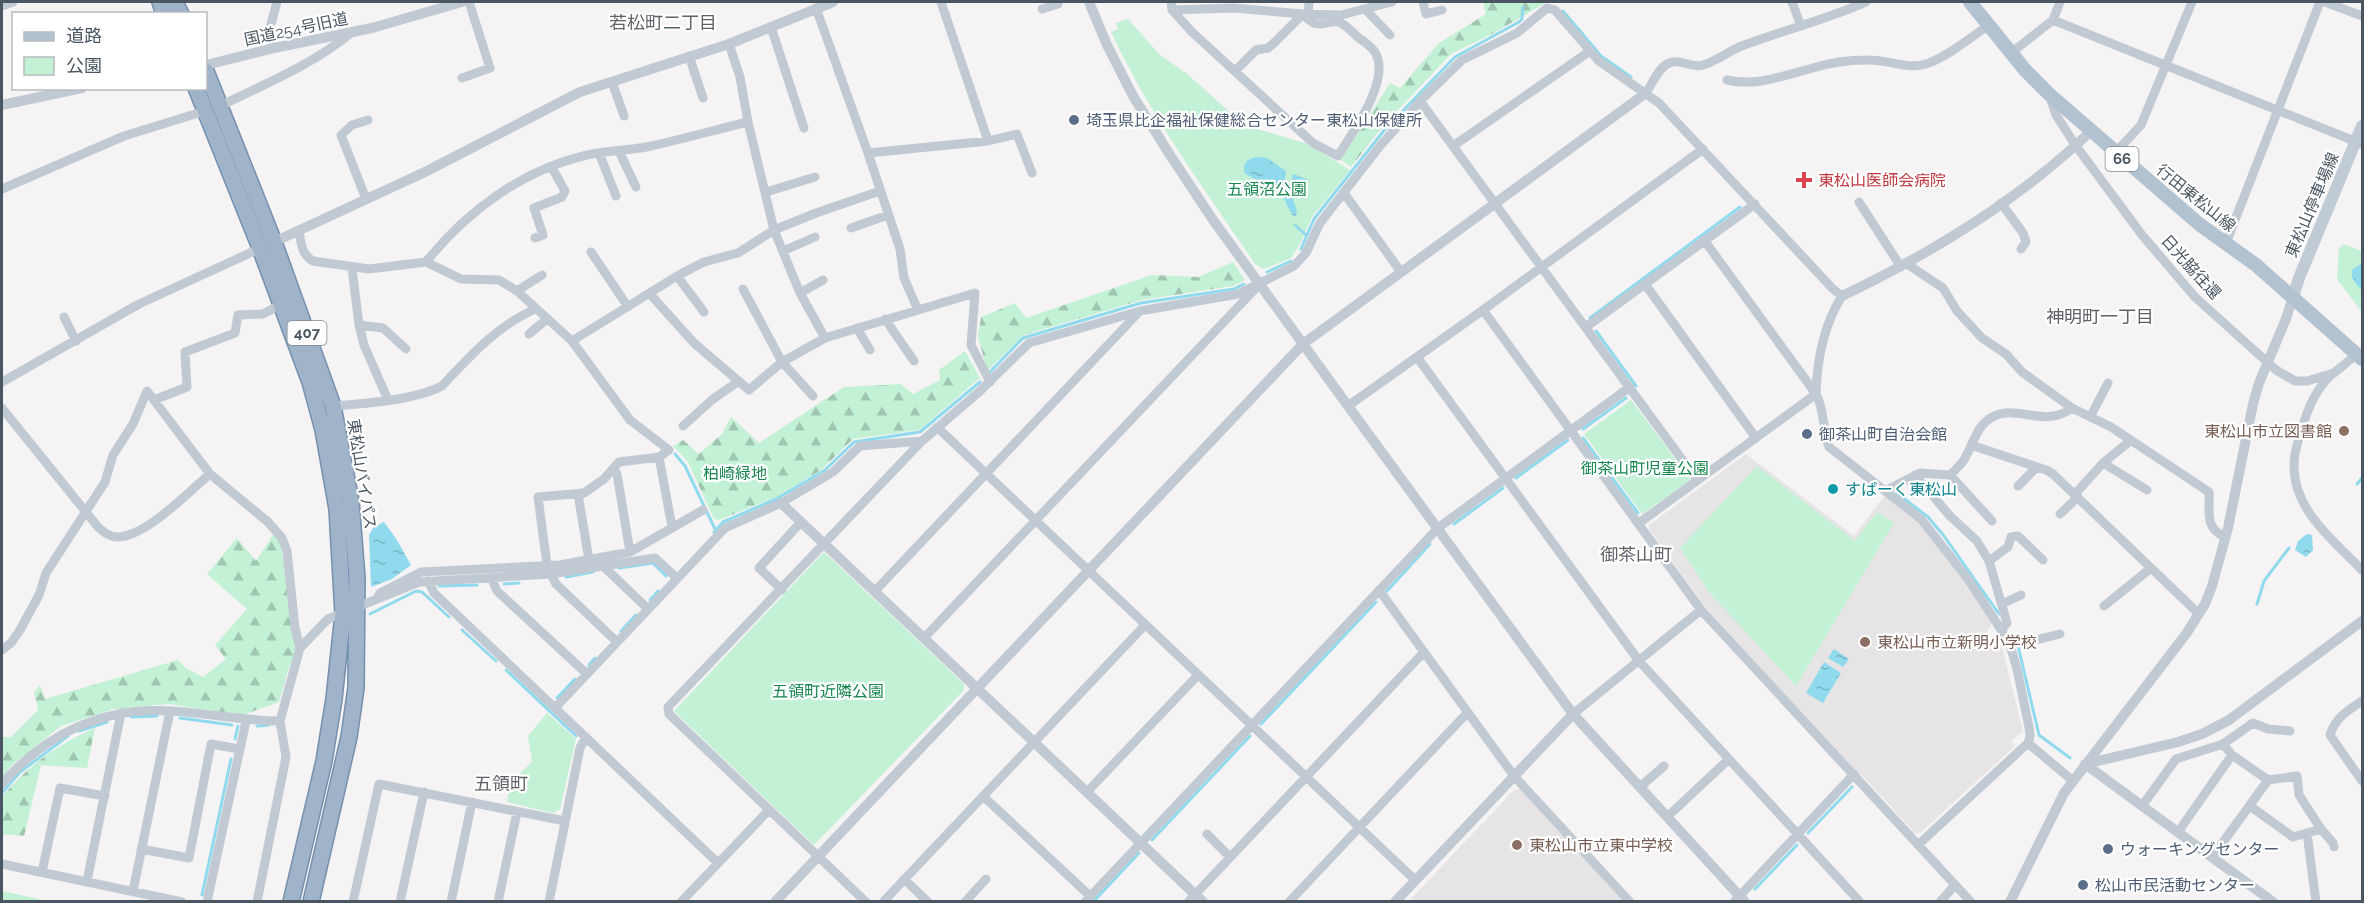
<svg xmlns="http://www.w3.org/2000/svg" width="2364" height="903" font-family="Raleway,'Noto Sans JP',sans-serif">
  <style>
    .education { fill: #e6e4e5 }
    .forest { fill: url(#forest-firs) }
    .park { fill: #c3f1d5 }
    .water { fill: url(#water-ripples) }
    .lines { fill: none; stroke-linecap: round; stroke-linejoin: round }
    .stream { stroke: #90daee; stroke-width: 3 }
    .trunk-casing { stroke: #7690ad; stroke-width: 18 }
    .minor { stroke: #c1cad2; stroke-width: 9 }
    .tertiary { stroke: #c1cad2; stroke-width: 10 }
    .secondary { stroke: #c1cbd6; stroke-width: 12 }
    .primary { stroke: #b3c2d1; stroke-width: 14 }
    .trunk { stroke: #9fb4c9; stroke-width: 15 }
    .service-dot { fill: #5c6f8a; stroke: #fff; stroke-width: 2 }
    .health-dot { fill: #e0444e; stroke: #fff; stroke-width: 2 }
    .education-dot { fill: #8d6e63; stroke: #fff; stroke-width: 2 }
    .culture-dot { fill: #0f9aa8; stroke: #fff; stroke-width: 2 }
    .labels { text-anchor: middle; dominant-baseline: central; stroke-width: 4.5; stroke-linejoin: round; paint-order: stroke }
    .shield { fill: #fff; stroke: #808990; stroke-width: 1.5 }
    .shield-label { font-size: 15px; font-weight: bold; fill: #4a5661 }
    .street-label { font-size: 16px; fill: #4a5661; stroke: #fff }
    .service-label { font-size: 16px; fill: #4e5e75; stroke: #fff; text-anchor: start }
    .health-label { font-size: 16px; fill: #be3a42; stroke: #fff; text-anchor: start }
    .park-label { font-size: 16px; fill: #17864f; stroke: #fff }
    .education-label { font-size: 16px; fill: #785e54; stroke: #fff; text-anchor: start }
    .culture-label { font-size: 16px; fill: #0d838f; stroke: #fff; text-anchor: start }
    .neighbourhood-label { font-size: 18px; fill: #5f6368; stroke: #fff }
  </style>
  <defs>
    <pattern id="forest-firs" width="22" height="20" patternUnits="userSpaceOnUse" patternTransform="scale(1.5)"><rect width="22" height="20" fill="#c3f1d5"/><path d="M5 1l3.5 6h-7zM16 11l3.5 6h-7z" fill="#a0c6b0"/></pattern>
    <pattern id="water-ripples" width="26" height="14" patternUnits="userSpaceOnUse" patternTransform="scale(1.5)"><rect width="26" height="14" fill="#90daee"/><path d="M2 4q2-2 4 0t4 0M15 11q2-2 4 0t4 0" fill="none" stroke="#78b4c4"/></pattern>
  </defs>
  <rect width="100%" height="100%" fill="#f5f3f3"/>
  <path class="education" d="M1746 454 1854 536 1885 495 1918 521 1936 540 1993 621 1985 636 2002 647 2023 731 2011 741 2015 746 1920 833H1915L1861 774 1859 776 1705 607 1649 529V525Z
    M1515 789H1521L1624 902H1408Z"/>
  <path class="forest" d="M1483 2H1547L1494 33 1451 54 1383 126 1351 167 1341 160 1390 83 1400 88 1439 43 1486 14Z
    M1233 262 1245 280 1233 286 1142 300 1024 335 987 371 978 336 981 317 1015 303 1026 318 1152 275 1198 277Z
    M965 351 980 378 919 430 853 439 821 470 776 497 719 520 714 519 688 462 673 446 683 440 699 454 722 434 731 417 759 443 844 387 901 384 913 394 940 380 939 370Z
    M274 533 280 539 297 650 289 667 279 702 243 715 168 704 114 709 61 726 13 764 2 778V737H11L38 710 34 692 40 685 45 699 178 660 186 668 203 677 226 659 215 645 247 609 207 574 237 538 256 561Z
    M95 728 87 768 41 765 24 836 4 834 2 842V797C28 765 57 745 95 728Z"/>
  <path class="park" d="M1128 19 1160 55 1186 73 1240 121 1254 128 1308 144 1350 170 1312 217 1300 244 1291 258 1264 269 1256 265C1204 189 1150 115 1111 32L1118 29 1116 23Z
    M2343 244 2362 251V312L2337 279 2339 249Z
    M1631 400 1691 480 1642 514 1584 434Z
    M1757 466 1855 541 1877 512 1894 523 1796 686 1709 592 1680 548Z
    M824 552 964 684V690L814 845 674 711Z
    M547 713 576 739 560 809 553 813 507 802 510 783 532 762 528 736Z
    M2 891 48 901H2Z"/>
  <path class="water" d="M1259 157 1267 158 1286 171 1285 181 1289 186H1295L1292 180 1293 174 1307 179V186L1293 199 1297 211 1296 216 1292 215 1284 199 1276 189 1245 174C1241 163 1249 157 1259 157Z
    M2362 263V291L2352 278V270Z
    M384 522 397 540 411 565 392 579 371 587 369 535 373 528Z
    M2307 534 2312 535 2313 550 2306 557 2295 550 2298 541Z
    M1834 649 1849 659 1843 667 1828 658Z
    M1824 662 1841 673 1823 703 1806 693Z"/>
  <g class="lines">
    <path class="stream" d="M1563 11 1601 56 1631 77
      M1295 225 1306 235
      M1301 249 1314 219 1386 128 1455 57 1519 22 1522 19 1523 7
      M1267 272 1291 261
      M1590 318 1740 207
      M1596 331 1636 386
      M989 373 1023 338 1141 303 1234 289 1244 284
      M1583 429 1626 398
      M1583 438 1638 513
      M675 454 685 466 704 506
      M1516 478 1568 440
      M2357 484 2362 478
      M1897 493 1928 517 1944 536 1999 614
      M707 512 715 529
      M1454 524 1503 488
      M714 532 723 522 776 499 825 470 854 442 920 432 980 382
      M619 568 653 563 666 576
      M566 577 593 572
      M504 584 519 583
      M439 586 477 585
      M1387 591 1430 544
      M650 600 658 591
      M2257 604 2264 581 2289 548
      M370 614 416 591 422 592 449 617
      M462 630 496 661
      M621 631 636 615
      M2018 646 2039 735 2070 758
      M589 665 595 658
      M506 670 576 736
      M557 698 575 679
      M131 717 157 716
      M180 718 232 725
      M1261 724 1376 602
      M257 726 269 725
      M79 731 107 722
      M235 739 238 726
      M2 793 20 772 68 736
      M1808 833 1852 787
      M1152 840 1250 736
      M1755 889 1797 845
      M202 895 231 759
      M1093 902 1139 853"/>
    <g class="trunk-casing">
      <path id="trunk" d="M160 2 164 14
        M175 2 181 14
        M206 71 274 242 333 406 351 501 357 578 356 688 349 737 311 902
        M196 88 260 248 310 382 323 430 337 509 343 614 334 699 324 761 291 902"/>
    </g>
    <path class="minor" d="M941 2 988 141
      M1171 2 1172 10 1192 32 1313 143 1338 156C1352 133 1390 82 1376 54 1373 48 1365 42 1359 38 1353 33 1348 27 1341 23 1326 17 1320 34 1303 14L1275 42 1268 48 1256 50 1235 71
      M1423 2 1426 14 1442 10
      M1792 2 1801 26
      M2325 2 2362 16
      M2 6 13 2
      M816 8 868 153 900 249 904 278 918 310
      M1042 9 1058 4 1057 2
      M1172 10 1233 8 1303 14 1341 15 1392 2
      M1366 10 1390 35
      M1308 14 1309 2
      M2053 20 2362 144
      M771 27 804 128
      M729 44 740 77 748 122 774 230 800 293 825 338
      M274 48 268 35 277 2
      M2011 53 2053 20 2060 2
      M689 56 703 98
      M462 78 490 68 469 2
      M1727 80C1757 87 1784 75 1813 68 1829 63 1850 60 1867 60 1887 59 1907 70 1926 64 1947 57 1971 37 1989 25
      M612 82 624 116
      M1646 93C1652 84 1658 69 1667 64 1680 57 1690 69 1703 65 1717 61 1730 50 1744 45 1785 30 1827 19 1866 2
      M2050 97 2056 115 2076 146 2142 235 2195 297 2276 370 2295 381H2307L2334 373 2357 354
      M1420 101 1697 480
      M220 106C265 84 312 65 351 33
      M1453 146 1590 51
      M619 151 636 187
      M599 153 616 196
      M868 153 988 141 1017 134 1032 173
      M2115 153 2141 125 2192 2
      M2 189 124 136 205 111
      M766 192 815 177
      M1344 193 1401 272
      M366 199 341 135 352 125 368 120
      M1859 202 1901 267
      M2001 203 2023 233 2026 242 2021 249
      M851 228 888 215
      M299 230C301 243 301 254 313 261L369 269 426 262 461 279 499 280 517 291 572 341 630 420 669 450 659 457 619 462 604 479 584 493 538 497 547 565
      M535 238 543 235 534 208 562 197 565 191 551 166
      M1704 240 1816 394C1825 410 1822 430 1829 447L1921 519 1968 579 2009 642 2017 669 2029 727 2030 736 2028 743 1918 845
      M2226 243 2320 2
      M783 251 815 237
      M591 252 628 307
      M426 262C467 211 522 170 587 155 606 150 627 151 646 147 680 140 714 130 748 122
      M1907 264 1943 288 1957 311 1982 338 2006 354 2022 372 2072 408 2111 427 2209 492C2210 513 2204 527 2225 537
      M352 268 359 325 364 345 388 400
      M677 276 704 312
      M1645 284 1756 438
      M743 289 782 362 813 396
      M517 291 542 275
      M800 293 823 280
      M650 294 694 343 749 390 782 362 825 338 975 293 971 345 990 382
      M1483 310 1701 610 1971 902
      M64 317 76 341
      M885 319 914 361
      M359 325 383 328 406 349
      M1586 327 1755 204
      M857 328 870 350
      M529 334 547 319
      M572 341 677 276 704 262 738 253 774 230 816 213 880 191
      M1417 357 1639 661 1860 902
      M2333 373C2316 389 2308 407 2302 429 2298 440 2294 452 2294 465 2293 510 2334 541 2362 570
      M2 382 139 304 263 247
      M147 391 210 474 268 522 282 538 287 551 295 628 300 648
      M154 400 187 387 185 352 235 333 238 315 263 314 282 304
      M333 406C363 404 416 400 442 386 470 356 497 326 535 309
      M1348 406 1483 310 1703 149
      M2 408 98 527C104 532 109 537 118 537 147 536 188 492 210 474
      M2090 417 2108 383
      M683 426 713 399 739 381
      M937 427 1415 880
      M1971 445 2046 470 2053 474 2199 614
      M659 457 672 527
      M2103 463 2147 490
      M614 469 617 474 630 552
      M1915 475 1950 516 1977 541 1989 561 2007 623 2002 629
      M1950 475 1992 521
      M2018 486 2037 467
      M1885 491 1920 473 1950 475C1955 470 1962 464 1965 458 1973 445 1976 428 1989 419 2015 401 2043 430 2072 408
      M578 494 589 560
      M2075 494 2103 463 2130 441
      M2060 514 2078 497
      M1639 523 1816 394
      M1989 561 2008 547 2011 537 2018 536 2043 560
      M603 566 648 609
      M551 574 556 584 617 642
      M492 579 497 591 587 674
      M428 581 434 593 718 863
      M782 590 759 568 801 522
      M1379 590 1514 776 1630 902
      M875 591 1139 312
      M378 597 380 593 421 572 560 565 630 552 703 510
      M2002 604 2021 595
      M2104 606 2151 568
      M924 638 1256 288
      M2009 642 2032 641 2060 634
      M2 650 11 643 20 630 39 595 46 573 105 482 113 455 133 424 147 391
      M2362 701C2348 710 2335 718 2330 735L2362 781
      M555 708 725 528 781 503 833 472 860 446 922 441
      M1573 714 1701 610
      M280 721 300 648 328 619 419 582 551 574 655 558 677 578
      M2028 743 2073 781
      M2223 744 2253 723 2268 729 2290 731
      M2 784C45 734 104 706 171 711 208 713 243 721 280 721L286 757 257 902
      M1640 787 1664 766
      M1087 792 1198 675
      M983 796 1090 896
      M2142 806 2176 759 2223 744 2232 755 2268 780 2213 856
      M2250 806 2293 837 2321 829 2299 795 2297 776 2268 780
      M1667 817 1729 759
      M2321 829 2333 843 2334 847
      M2178 832 2232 755
      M2307 833 2316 902
      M1207 834 1230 857
      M141 849 189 858 211 744 239 749
      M2 864 182 902
      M42 872 60 788 105 796
      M904 879 928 902
      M87 881 121 713
      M133 891 170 711
      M207 902 246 721
      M353 902 379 784 565 821
      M400 902 424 792
      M451 902 472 802
      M498 902 517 812
      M549 902 580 748 586 737
      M681 902 769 810
      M866 902 669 714 668 707 922 441 980 391 1029 343 1140 311 1238 294 1294 266 1306 253 1320 223 1380 146 1420 101 1462 60 1517 33 1547 8 1555 10 1599 61 1659 103 1833 289 1842 296C1823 326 1817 359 1816 394
      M883 902 1145 625
      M965 902 986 879
      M1085 902 1438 528 1630 387
      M1188 902 1424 652
      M1289 902 1467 713
      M1734 902 1854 774
      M1940 902 1955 885"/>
    <path class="tertiary" d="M1089 2 1107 45 1133 96 1170 155 1213 220 1348 406 1573 714 1745 902
      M206 65 274 48 372 28 462 2
      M2 105 82 88
      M274 242 425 172 580 92 729 44 833 2
      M1842 296C1930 254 2020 199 2091 131
      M781 503 1203 902
      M2085 764 2178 742 2202 734 2229 720 2362 621
      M2085 764 2273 902
      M775 902 1303 344 1646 93
      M1395 902 1573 714
      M2010 902 2064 793 2186 634 2205 604 2212 586 2228 528 2253 404 2259 383 2286 319 2293 297"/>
    <path class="secondary" d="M2293 297 2299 278 2362 126"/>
    <path class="primary" d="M1970 2 2025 70 2049 94 2199 224 2256 265 2362 359"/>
    <use href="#trunk" class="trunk"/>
  </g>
  <g class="service-dot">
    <circle cx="1074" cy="120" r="6"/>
    <circle cx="1807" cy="434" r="6"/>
    <circle cx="2108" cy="849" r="6"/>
    <circle cx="2083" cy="885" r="6"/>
  </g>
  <path class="health-dot" d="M1801 171h6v6h6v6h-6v6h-6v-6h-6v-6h6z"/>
  <g class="education-dot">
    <circle cx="2344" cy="431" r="6"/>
    <circle cx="1865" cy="642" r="6"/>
    <circle cx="1517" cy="845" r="6"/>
  </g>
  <circle class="culture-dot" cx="1833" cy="489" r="6"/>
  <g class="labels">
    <g class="shield">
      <rect x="2105.5" y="147" width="33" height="24" rx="4.5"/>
      <rect x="287.5" y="321" width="39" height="24" rx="4.5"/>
    </g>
    <g class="shield-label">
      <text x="2122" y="159">66</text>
      <text x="307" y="333">407</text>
    </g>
    <g class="street-label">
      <text transform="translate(296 29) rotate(-12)">国道254号旧道</text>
      <text transform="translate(2196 198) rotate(39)">行田東松山線</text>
      <text transform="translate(2312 205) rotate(-67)">東松山停車場線</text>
      <text transform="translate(2191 267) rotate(48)">日光脇往還</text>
      <text transform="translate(362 474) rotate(81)">東松山バイパス</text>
    </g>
    <g class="service-label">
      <text x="1086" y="120">埼玉県比企福祉保健総合センター東松山保健所</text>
      <text x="1819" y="434">御茶山町自治会館</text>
      <text x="2120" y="849">ウォーキングセンター</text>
      <text x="2095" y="885">松山市民活動センター</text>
    </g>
    <g class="health-label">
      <text x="1818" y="180">東松山医師会病院</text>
    </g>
    <g class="park-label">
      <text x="1267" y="189">五領沼公園</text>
      <text x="1645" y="468">御茶山町児童公園</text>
      <text x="735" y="473">柏崎緑地</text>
      <text x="828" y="691">五領町近隣公園</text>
    </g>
    <g class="education-label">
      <text x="2332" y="431" text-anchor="end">東松山市立図書館</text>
      <text x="1877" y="642">東松山市立新明小学校</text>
      <text x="1529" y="845">東松山市立東中学校</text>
    </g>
    <g class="culture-label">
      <text x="1845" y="489">すぱーく東松山</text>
    </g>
    <g class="neighbourhood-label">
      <text x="663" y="22">若松町二丁目</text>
      <text x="2100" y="316">神明町一丁目</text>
      <text x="1636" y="554">御茶山町</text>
      <text x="501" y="783">五領町</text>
    </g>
  </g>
  <rect width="2364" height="903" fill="none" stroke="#4a5661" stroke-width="6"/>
  <rect x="12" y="12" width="195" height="78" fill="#ffffff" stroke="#b7bbc0" stroke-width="1.5"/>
  <rect x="24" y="32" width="30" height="9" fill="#b3c2d1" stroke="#b7bbc0" stroke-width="1.5"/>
  <text x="66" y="42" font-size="18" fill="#4a5661">道路</text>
  <rect x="24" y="57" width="30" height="18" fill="#c3f1d5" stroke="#b7bbc0" stroke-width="1.5"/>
  <text x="66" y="72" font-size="18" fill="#4a5661">公園</text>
</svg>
